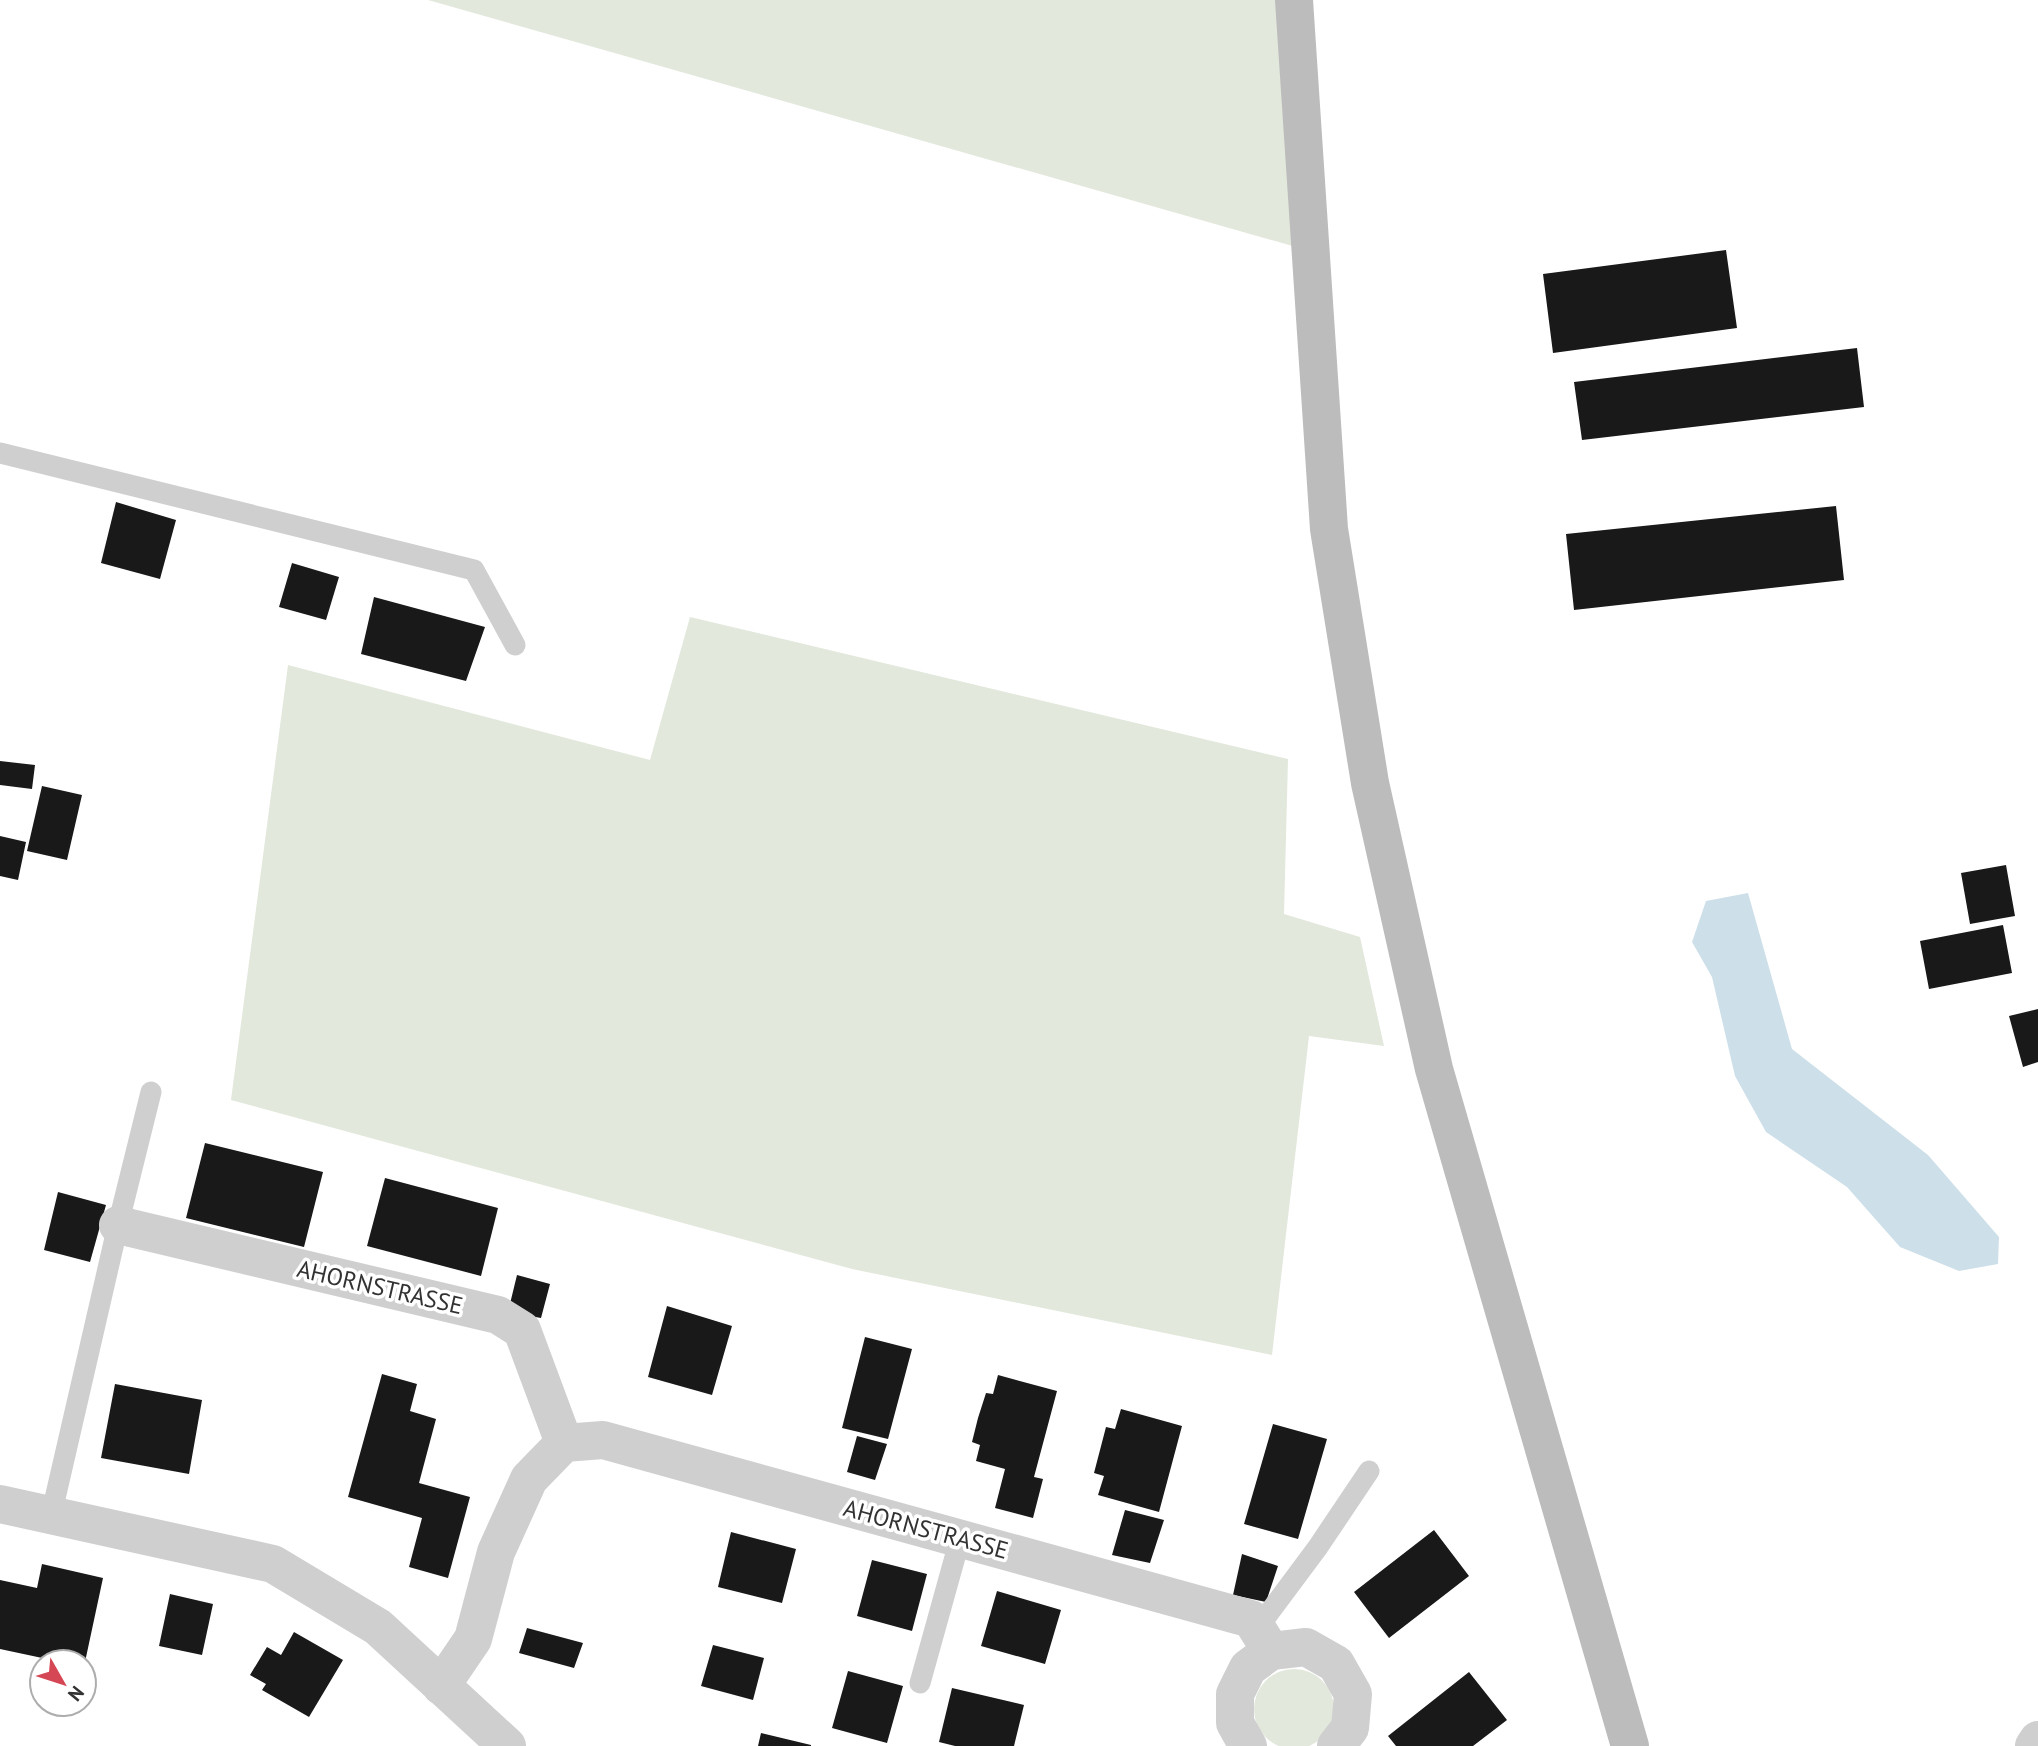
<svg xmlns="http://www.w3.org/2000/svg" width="2038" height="1746" font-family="'PT Sans',sans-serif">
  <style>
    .green { fill: #e2e8dc }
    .water { fill: #cddfe9 }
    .building { fill: #191919 }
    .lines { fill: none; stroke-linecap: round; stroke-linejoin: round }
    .service { stroke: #cfcfcf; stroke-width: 21 }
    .minor { stroke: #cfcfcf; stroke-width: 38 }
    .secondary { stroke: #bcbcbc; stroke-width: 38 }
    .labels { text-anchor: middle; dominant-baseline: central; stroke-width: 7; stroke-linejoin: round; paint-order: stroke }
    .street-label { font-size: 24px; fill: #323232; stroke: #fff }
  </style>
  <rect width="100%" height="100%" fill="#fff"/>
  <path class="green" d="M428 0H1294L1310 251Z
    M690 617 1288 759 1284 914 1360 937 1384 1046 1309 1036 1272 1355 852 1269 231 1100 288 665 650 760Z
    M1254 1709a40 40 0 1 1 80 0a40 40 0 1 1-80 0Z"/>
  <path class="water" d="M1748 893 1792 1049 1928 1155 1999 1237 1998 1264 1959 1271 1900 1247 1847 1187 1766 1132 1735 1076 1712 977 1692 942 1706 901Z"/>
  <path class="building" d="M1726 250 1737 328 1553 353 1543 274Z
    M1857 348 1864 407 1582 440 1574 382Z
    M116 502 176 520 160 579 101 563Z
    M1836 506 1844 580 1574 610 1566 534Z
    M292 563 339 577 326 620 279 607Z
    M374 597 485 627 466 681 361 654Z
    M0 761 35 765 32 789 0 785Z
    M42 786 82 795 67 860 27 851Z
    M0 836 26 842 18 880 0 876Z
    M2006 865 2015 916 1970 924 1961 873Z
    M2003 925 2012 973 1929 989 1920 941Z
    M2038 1009V1062L2023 1067 2009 1016Z
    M205 1143 323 1172 304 1247 186 1218Z
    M385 1178 498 1208 481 1276 367 1246Z
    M58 1192 106 1205 90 1262 44 1250Z
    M517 1275 550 1284 541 1318 508 1312Z
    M667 1306 732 1326 712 1395 648 1377Z
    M865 1337 912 1349 888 1439 842 1428Z
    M382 1374 417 1384 410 1411 436 1419 419 1483 470 1497 448 1578 409 1567 422 1518 348 1497Z
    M998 1375 1057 1391 1034 1477 1043 1479 1033 1518 995 1508 1005 1469 976 1461 980 1445 972 1442 978 1418 986 1393 993 1394Z
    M115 1384 202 1400 189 1474 101 1458Z
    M1121 1409 1182 1426 1159 1512 1098 1495 1104 1476 1094 1473 1106 1427 1115 1429Z
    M1273 1424 1327 1439 1298 1539 1244 1524Z
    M857 1436 887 1444 875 1480 847 1472Z
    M1125 1510 1164 1520 1150 1563 1112 1555Z
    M1434 1530 1469 1576 1389 1638 1354 1592Z
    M731 1532 796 1549 782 1603 718 1587Z
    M1242 1554 1278 1566 1266 1602 1233 1595Z
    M872 1560 927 1574 912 1631 857 1616Z
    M42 1564 103 1578 85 1662H61L0 1649V1580L37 1588Z
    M997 1591 1061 1610 1045 1664 981 1646Z
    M170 1594 213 1604 202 1655 159 1646Z
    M527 1628 583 1643 574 1668 519 1653Z
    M294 1632 343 1660 309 1717 262 1690 266 1684 250 1675 267 1647 281 1655Z
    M713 1645 764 1658 753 1700 701 1686Z
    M848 1671 903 1686 887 1743 832 1728Z
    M1469 1672 1507 1720 1473 1746H1396L1388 1736Z
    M952 1688 1024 1705 1014 1746H955L939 1742Z
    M761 1733 811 1745V1746H758Z"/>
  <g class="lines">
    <path class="service" d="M0 453 474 570 515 645
      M51 1516 118 1225 151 1092
      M1257 1629 1318 1547 1369 1471
      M920 1683 960 1539"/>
    <path class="minor" d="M118 1225 498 1315 522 1330 564 1443
      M0 1504 273 1564 378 1627 507 1746
      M441 1686 473 1639 496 1552 529 1479 564 1443 603 1440 1251 1619 1271 1651
      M1248 1746 1235 1723V1694L1248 1668 1271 1651 1306 1647 1336 1664 1353 1694 1350 1728 1336 1746
      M2034 1746 2038 1740"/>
    <path class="secondary" d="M1294 0 1329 529 1370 783 1434 1069 1630 1746"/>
  </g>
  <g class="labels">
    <g class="street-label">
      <text transform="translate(380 1287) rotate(13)">AHORNSTRASSE</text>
      <text transform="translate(926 1529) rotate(15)">AHORNSTRASSE</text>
    </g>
  </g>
  <g transform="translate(63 1683) rotate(129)"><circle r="33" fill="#ffffff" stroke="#adadad" stroke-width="2"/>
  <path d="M0-5L12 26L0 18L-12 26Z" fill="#d64756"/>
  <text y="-10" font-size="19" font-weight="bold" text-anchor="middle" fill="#323232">N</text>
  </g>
</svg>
